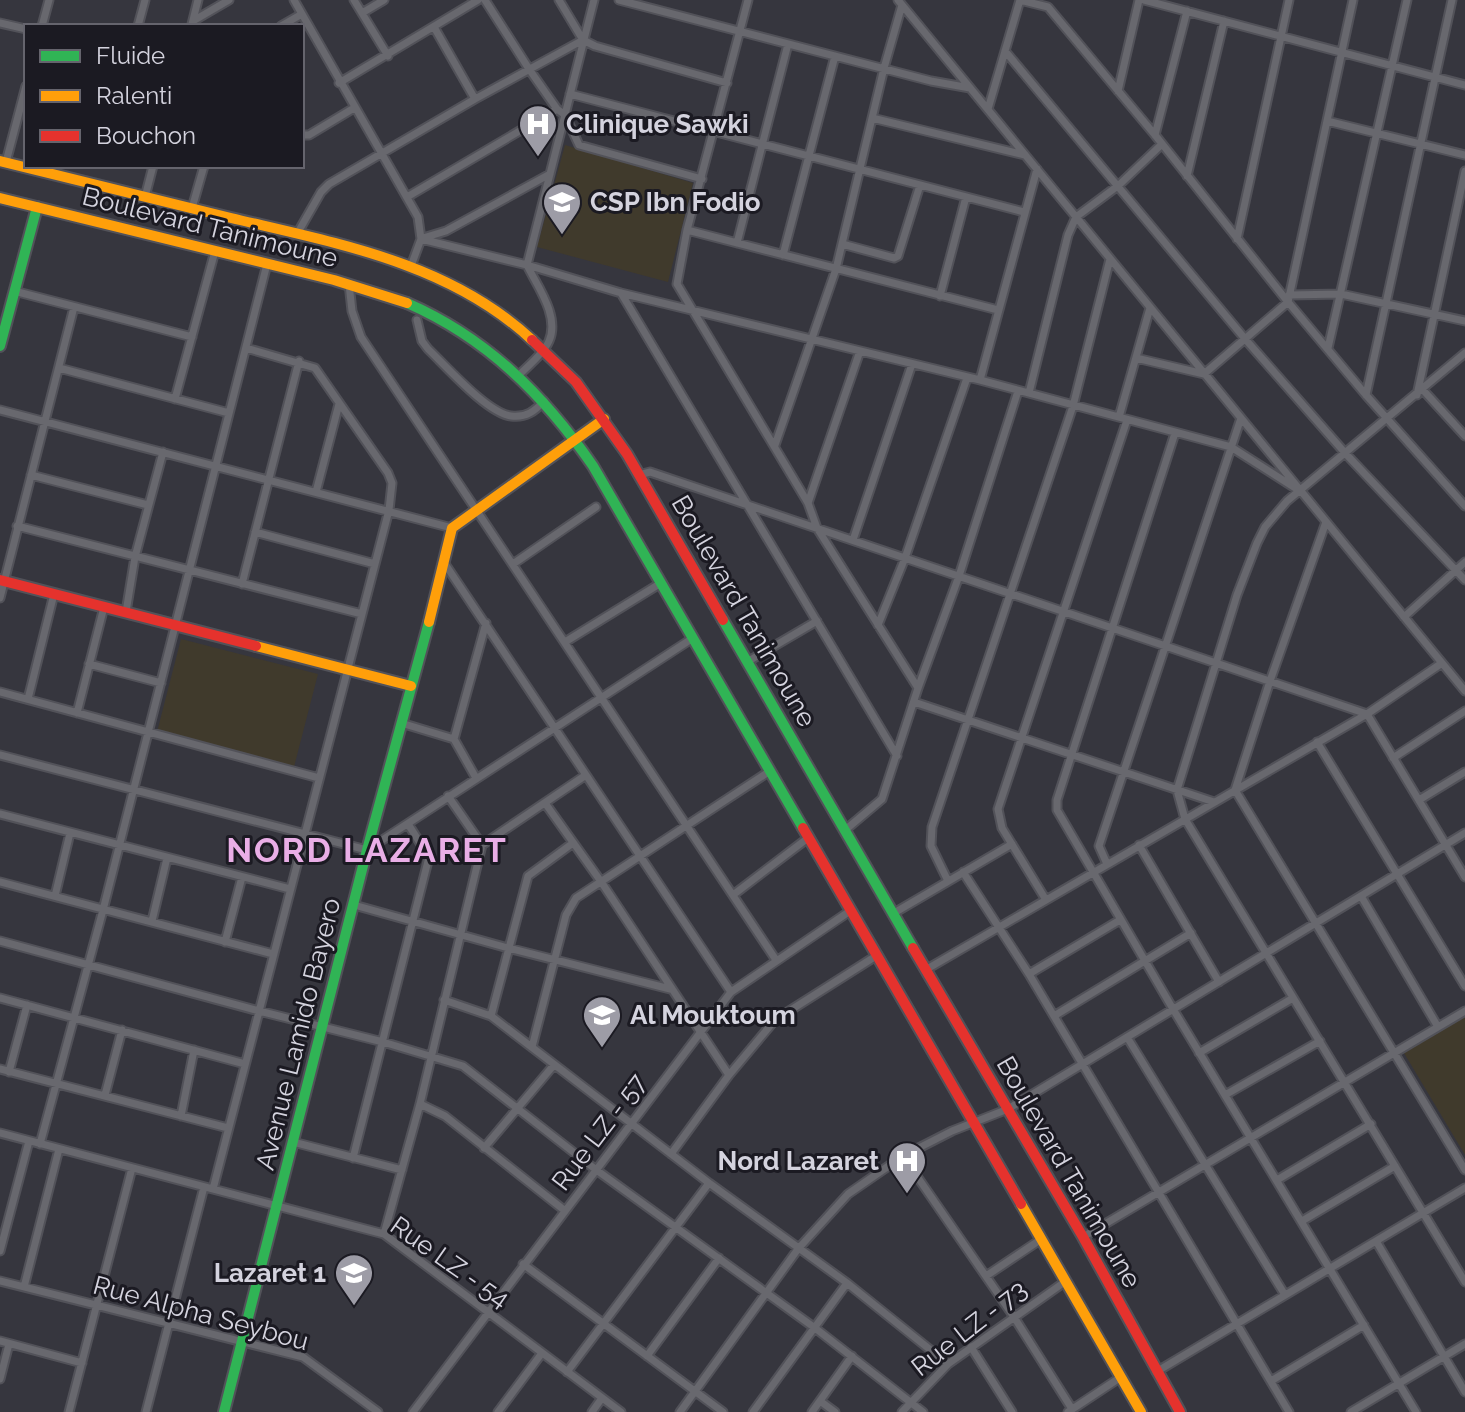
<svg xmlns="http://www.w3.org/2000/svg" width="1465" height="1412" font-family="Raleway,sans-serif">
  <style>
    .education { fill: #403a2c }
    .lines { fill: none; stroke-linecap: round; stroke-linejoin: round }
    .street-casing { stroke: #525259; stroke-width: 11 }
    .fast-casing { stroke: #525259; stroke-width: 14 }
    .slow-casing { stroke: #525259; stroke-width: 14 }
    .jam-casing { stroke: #525259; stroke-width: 14 }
    .street { stroke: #68686e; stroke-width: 7 }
    .fast { stroke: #30b455; stroke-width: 10 }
    .slow { stroke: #ff9f0a; stroke-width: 10 }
    .jam { stroke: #e5322d; stroke-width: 10 }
    .labels { text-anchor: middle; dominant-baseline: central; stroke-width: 6; stroke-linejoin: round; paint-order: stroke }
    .poi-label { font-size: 26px; font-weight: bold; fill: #d4d3de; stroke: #1b1a22; text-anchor: start }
    .street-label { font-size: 26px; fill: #d4d3de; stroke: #1b1a22 }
    .district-label { font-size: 34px; font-weight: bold; letter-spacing: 2px; fill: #e9aee6; stroke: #1b1a22 }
  </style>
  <rect width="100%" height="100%" fill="#36363e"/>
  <path class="education" d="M565 145 693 183 668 282 537 247Z
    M181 639 318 674 294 767 157 732Z
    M1465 1017V1155L1404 1053Z"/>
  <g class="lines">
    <g class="street-casing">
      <path id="street" d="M294 0 418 217 421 239 411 266
        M354 0 388 56
        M485 0 529 69 557 109 565 115 579 145 702 179
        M559 0 583 40 595 46 727 83
        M619 0 931 81 970 88
        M748 0 687 230 677 284 808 503 817 528 918 688
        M898 0 1465 691
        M1020 0 1048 7 1155 135 1288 302 1366 395 1465 506
        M1144 0 1465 85
        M362 13 384 0
        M193 21 229 0
        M0 23 26 29
        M192 24 198 0
        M42 26 49 0
        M138 26 145 0
        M281 26 302 14
        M434 27 475 99
        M1005 51 1246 340 1346 454 1465 580
        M339 83 478 0
        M1118 91 1139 0
        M570 94 1024 212
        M988 109 1020 0
        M872 118 1025 155
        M1327 121 1465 155
        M302 135H309L354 108
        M1155 135 1187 11
        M6 162 26 86
        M1187 176 1224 21
        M145 197 153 166
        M407 197 557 109
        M192 208 204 166
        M687 230 998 310
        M297 234 321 192 329 184 475 99 583 40
        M423 238 446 231 550 174
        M421 239 527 265 621 293 980 380 1231 447 1300 491
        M1237 239 1289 0
        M737 243 788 44
        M842 244 894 258 898 256 920 185
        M783 255 835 56
        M349 284 352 311 361 337 776 960
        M14 291 192 337
        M621 293 897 756
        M1289 295 1341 294 1465 321
        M940 296 966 197
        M417 320 422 341 428 349C446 366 487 413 511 416 526 418 535 411 544 401
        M1328 348 1407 0
        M1465 353 1287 501 1265 527 1257 543 1237 595 1177 790 1185 819 1465 1282
        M1136 358 1204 374 1288 302 1353 0
        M59 368 229 413
        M520 374C529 365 544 353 549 341 560 316 537 286 527 265L594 0
        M980 380 1037 169
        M1423 390 1465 436
        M1029 393 1068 235 1076 217 1119 185 1162 144
        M1366 395 1452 0
        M1417 395 1465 171
        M175 399 215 251
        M0 410 452 528
        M1119 417 1150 308
        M1175 433 1057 800V810L1173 1009 1416 1412
        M775 445 836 269 884 68 902 5
        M31 475 148 505
        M639 475 650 472 1367 714 1465 877
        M316 492 339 404
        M808 503 860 351
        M1326 522 1270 681 1235 790 1465 1170
        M17 526 362 614
        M255 532 375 564
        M853 540 912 364
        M445 564 731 992
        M513 564 596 507
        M242 584 299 361
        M0 598 74 307
        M126 612 135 557 163 452
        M1404 617 1465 562
        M878 625 905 558 967 378
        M565 642 661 583
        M747 662 817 621
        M89 664 161 683
        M0 692 319 778
        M28 699 54 594
        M914 702 1214 802
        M77 713 104 607
        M401 723 454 739
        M1317 742 1465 986
        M0 755 367 850 693 638
        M1393 758 1465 711
        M476 778 454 739 486 623
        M448 796 482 845
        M1419 800 1465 772
        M545 803 602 883 729 1075
        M0 814 290 889
        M844 831 882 799 918 688 959 576 1018 391
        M1139 845 1219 982
        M1107 864 1099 846 1241 418
        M963 872 1029 974 1289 1412
        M948 881 931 846 932 827 1073 406 1110 259
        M0 882 273 954
        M733 895 808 838
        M55 896 70 833
        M1361 896 1438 1027
        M1046 900 1002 828 998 809 1127 420
        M354 905 508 948 670 989
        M894 913 1012 844
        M152 921 167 858
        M0 941 259 1011 383 1042 463 1066 595 1169 815 1328 923 1412
        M225 942 242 877
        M927 969 1367 714 1442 663
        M1029 974 1120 920
        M0 998 245 1064
        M444 1000 491 1016 709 1183 847 1283 948 1364
        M491 1016 528 876 573 843
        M1054 1016 1191 933
        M1127 1037 1285 1295
        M532 1047 566 915 576 898 770 771
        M1199 1053 1293 998
        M0 1069 228 1128
        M9 1072 27 1005
        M105 1095 122 1030
        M1225 1095 1320 1041
        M420 1104 445 1116 564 1210
        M181 1116 194 1050
        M0 1133 384 1234 621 1412
        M293 1142 402 1170
        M40 1144 103 910 267 264
        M484 1148 553 1066
        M671 1154 729 1075 775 1020 876 956
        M903 1156 1014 1317 1072 1409
        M353 1158 429 857 408 824
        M1277 1180 1371 1124
        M213 1189 389 510 392 483 388 473 315 368 246 348
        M1302 1221 1395 1166
        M384 1234 420 1104 482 845 586 775
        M1083 1237 1465 1011
        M1376 1241 1465 1392
        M0 1251 29 1141
        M523 1264 723 1412
        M986 1276 1040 1240
        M0 1281 303 1357 378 1412
        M24 1287 59 1149
        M0 1341 82 1363
        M971 1347 1012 1412
        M647 1356 719 1258
        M567 1372 709 1183
        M1156 1372 1465 1188
        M0 1379 9 1344
        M1271 1381 1364 1325
        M820 1401 835 1412
        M69 1412 132 1168
        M146 1412 204 1187
        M413 1412 731 992 850 911
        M498 1412 542 1353
        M592 1412 602 1398
        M680 1412 798 1249 848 1194 903 1156 952 1131 1008 1109 1465 833
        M753 1412 847 1283
        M812 1412 852 1356
        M902 1412 948 1364 1066 1281
        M1068 1412 1121 1377
        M1351 1412 1465 1344"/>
    </g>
    <g class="fast-casing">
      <path id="fast" d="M407 303C487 338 544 395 593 466L803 828
        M0 346 37 207
        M723 620 913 948
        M224 1412 367 850 429 622"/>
    </g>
    <g class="slow-casing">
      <path id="slow" d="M0 161C77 180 154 199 231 218 336 243 450 263 532 340
        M0 198 334 280 407 303
        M429 622 452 528 604 419
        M256 646 411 686
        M1021 1204 1141 1412"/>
    </g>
    <g class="jam-casing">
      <path id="jam" d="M532 340 576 382 627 454 723 620
        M0 580 256 646
        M803 828 1021 1204
        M913 948 1083 1237 1180 1412"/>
    </g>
    <use href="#street" class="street"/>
    <use href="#fast" class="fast"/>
    <use href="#slow" class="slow"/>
    <use href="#jam" class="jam"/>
  </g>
  <defs>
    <g id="hospital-pin" transform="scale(2)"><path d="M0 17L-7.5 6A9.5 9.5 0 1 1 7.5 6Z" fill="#9d9ca6" stroke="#1b1a22"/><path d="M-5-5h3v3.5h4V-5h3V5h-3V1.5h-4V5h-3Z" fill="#fff"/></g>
    <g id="school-pin" transform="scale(2)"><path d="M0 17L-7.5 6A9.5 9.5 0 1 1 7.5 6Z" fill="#9d9ca6" stroke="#1b1a22"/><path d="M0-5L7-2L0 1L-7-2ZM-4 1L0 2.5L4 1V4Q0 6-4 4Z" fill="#fff"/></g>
  </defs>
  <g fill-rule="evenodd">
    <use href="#hospital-pin" x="538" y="124"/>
    <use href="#school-pin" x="562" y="202"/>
    <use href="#school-pin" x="602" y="1015"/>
    <use href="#hospital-pin" x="907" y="1161"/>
    <use href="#school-pin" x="354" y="1273"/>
  </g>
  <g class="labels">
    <g class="poi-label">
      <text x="566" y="124">Clinique Sawki</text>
      <text x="590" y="202">CSP Ibn Fodio</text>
      <text x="630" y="1015">Al Mouktoum</text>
      <text x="879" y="1161" text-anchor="end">Nord Lazaret</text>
      <text x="326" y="1273" text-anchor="end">Lazaret 1</text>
    </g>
    <g class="street-label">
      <text transform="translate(210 227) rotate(14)">Boulevard Tanimoune</text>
      <text transform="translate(744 611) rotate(60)">Boulevard Tanimoune</text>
      <text transform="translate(298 1034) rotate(-76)">Avenue Lamido Bayero</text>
      <text transform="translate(599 1132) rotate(-53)">Rue LZ - 57</text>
      <text transform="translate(1069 1172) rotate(60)">Boulevard Tanimoune</text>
      <text transform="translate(450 1262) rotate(35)">Rue LZ - 54</text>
      <text transform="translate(201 1313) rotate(15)">Rue Alpha Seybou</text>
      <text transform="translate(969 1328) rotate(-38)">Rue LZ - 73</text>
    </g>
    <g class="district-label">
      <text x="367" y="850">NORD LAZARET</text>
    </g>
  </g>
  <rect x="24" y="24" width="280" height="144" fill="#1b1a22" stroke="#65646d" stroke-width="2"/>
  <rect x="40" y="50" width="40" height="12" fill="#30b455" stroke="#65646d" stroke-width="2"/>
  <text x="96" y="64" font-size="24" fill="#d4d3de">Fluide</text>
  <rect x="40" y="90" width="40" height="12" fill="#ff9f0a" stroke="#65646d" stroke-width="2"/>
  <text x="96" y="104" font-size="24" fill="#d4d3de">Ralenti</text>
  <rect x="40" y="130" width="40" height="12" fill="#e5322d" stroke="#65646d" stroke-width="2"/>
  <text x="96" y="144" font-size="24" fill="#d4d3de">Bouchon</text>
</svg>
